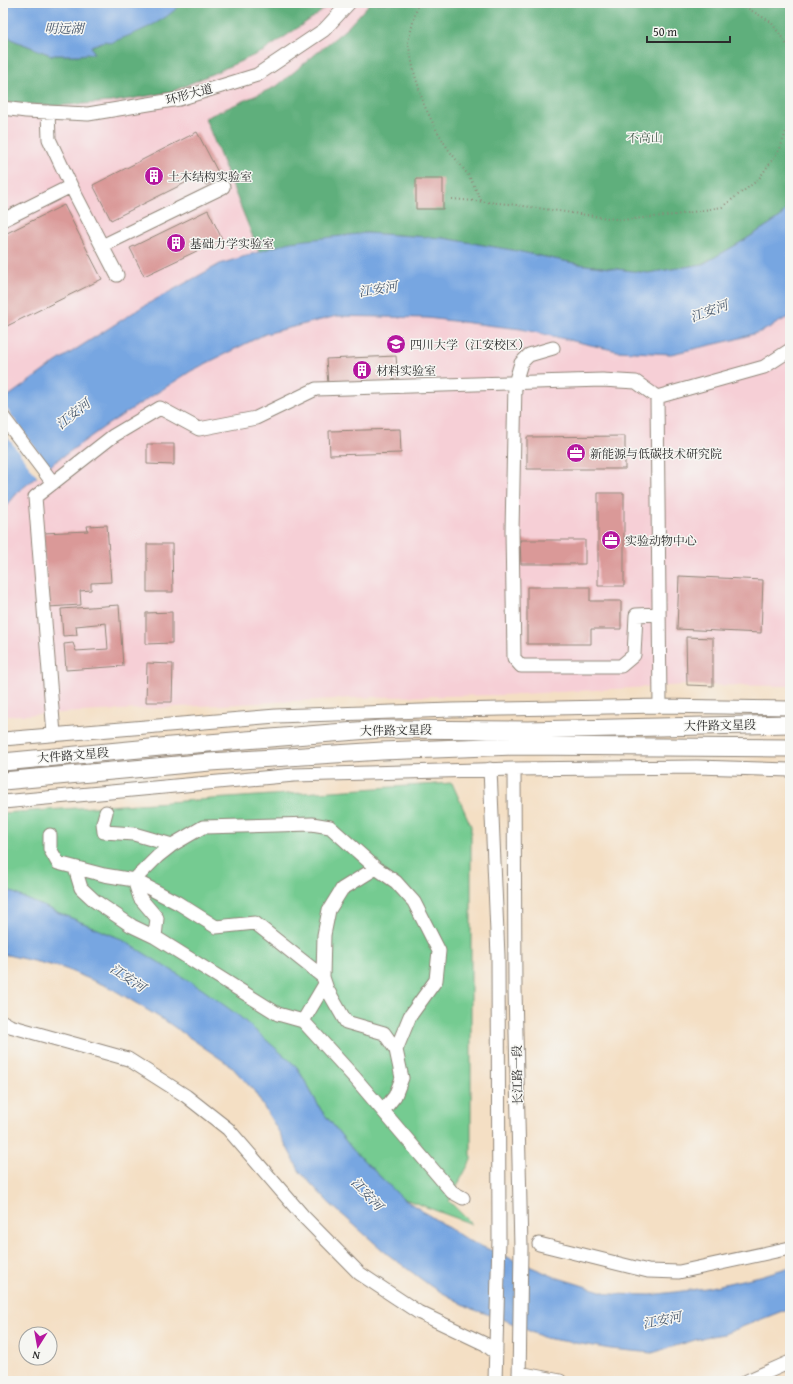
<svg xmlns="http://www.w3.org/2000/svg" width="793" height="1384" font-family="'Gentium Book Plus','Noto Serif SC',serif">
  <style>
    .built { fill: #f6cfd6 }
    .green { fill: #74cb91; stroke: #507b5e }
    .forest { fill: #5faf7b; stroke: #456d53 }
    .water { fill: #77a6e1; stroke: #516886 }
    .pier { fill: #f4dfc4 }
    .building { fill: #da9998 }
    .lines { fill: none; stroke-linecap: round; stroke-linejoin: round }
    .minor-casing { stroke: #908578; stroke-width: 15 }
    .major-casing { stroke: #908578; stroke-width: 19 }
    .path { stroke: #908578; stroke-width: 2; stroke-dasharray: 1 3; stroke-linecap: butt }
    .minor { stroke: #fff; stroke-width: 13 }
    .major { stroke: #fff; stroke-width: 17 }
    .labels { text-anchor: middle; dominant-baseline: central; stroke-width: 3; stroke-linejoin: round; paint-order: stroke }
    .street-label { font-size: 12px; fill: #2b2b2b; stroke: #f6f6f2 }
    .park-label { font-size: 12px; fill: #415b4a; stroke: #f6f6f2 }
    .poi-label { font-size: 12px; fill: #2b2b2b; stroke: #f6f6f2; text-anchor: start }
    .water-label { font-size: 13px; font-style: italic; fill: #46566b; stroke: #f6f6f2 }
  </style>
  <rect width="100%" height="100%" fill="#f6f6f2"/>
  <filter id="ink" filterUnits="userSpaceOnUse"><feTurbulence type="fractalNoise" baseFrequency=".025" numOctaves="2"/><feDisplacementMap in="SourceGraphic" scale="8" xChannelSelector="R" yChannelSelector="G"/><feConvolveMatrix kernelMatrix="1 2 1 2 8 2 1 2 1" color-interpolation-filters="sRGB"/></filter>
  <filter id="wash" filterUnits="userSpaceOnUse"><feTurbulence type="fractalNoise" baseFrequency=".012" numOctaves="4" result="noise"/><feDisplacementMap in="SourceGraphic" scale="16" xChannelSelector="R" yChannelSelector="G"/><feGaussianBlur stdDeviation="0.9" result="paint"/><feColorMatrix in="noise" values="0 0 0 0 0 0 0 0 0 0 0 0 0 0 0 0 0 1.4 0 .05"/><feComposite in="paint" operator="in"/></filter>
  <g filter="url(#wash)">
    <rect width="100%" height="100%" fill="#f4dfc4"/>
    <path class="built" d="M3 3H790V686L687 685 504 695 373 697 3 716Z"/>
    <path class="green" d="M452 783 471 826V1160L449 1201 472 1224 402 1198 353 1150 321 1110 297 1067 121 939 24 898 3 887V813Z"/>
    <path class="forest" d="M182 3H330L318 14 264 51 171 92 112 102 53 106 3 102V31L13 40 51 55H79L94 53 91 46 162 19Z
      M370 3H790V205L779 218 743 241 703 264 648 273 578 264 512 250 443 238 366 233 290 243 259 252 205 118 277 86 347 28Z"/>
    <path class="water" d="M3 3H182C163 24 135 33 110 43L105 41 91 46 94 53 79 55H51L13 40 3 31Z
      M790 205V316L763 331 733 340 671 354 617 351 521 329 427 318 337 316 265 334 191 371 107 425 55 462 19 491 3 510V400L56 362 142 307 220 264 290 242 366 233 443 238 512 250 578 264 648 273 703 264 743 241 779 218Z
      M3 887 24 898 121 939 202 989 239 1016 297 1067 321 1110 353 1150 402 1198 469 1241 555 1277 610 1294 651 1295 706 1288 760 1276 790 1267V1308L724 1334 705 1337 652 1353 611 1349 545 1338 505 1320 472 1309 432 1287 386 1253 329 1203 300 1172 279 1132 254 1091 231 1066 167 1022 111 988 63 968 3 954Z"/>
    <path class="pier" d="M3 404 50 468 38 478 3 431Z"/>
    <g id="blocks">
      <path class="building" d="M197 132 221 178 206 185 201 175 111 220 93 185Z
        M416 179H443V209H416Z
        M64 205 102 279 3 328V235Z
        M208 210 222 239 144 276 130 248Z
        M396 356 398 380 328 384 326 359Z
        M400 429 401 453 330 455 329 431Z
        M625 436V469H527V437Z
        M147 444H174V465L147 464Z
        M598 493H624V586H598Z
        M107 525 111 582 91 583V590L80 591 81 605 48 607 43 533 88 531 87 526Z
        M520 540H585V564H521Z
        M147 544H172L173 592H147Z
        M679 576 763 580 761 633 677 629Z
        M527 587H590V601H621V629H591V644H527Z
        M119 605 123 666 66 670 64 644 73 643 76 651 108 649 106 623 76 626 77 635 63 636 61 609Z
        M172 612V643L146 644V613Z
        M686 637 713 638V686L687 685Z
        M147 663 173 664 172 702H146Z"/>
    </g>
  </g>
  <g filter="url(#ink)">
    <use href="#blocks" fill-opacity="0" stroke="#908578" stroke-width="1"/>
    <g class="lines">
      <g class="minor-casing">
        <path id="minor" d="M3 108 26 111 88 114 179 99 257 75 324 30 349 3
          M48 112 49 139 71 186 117 275
          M3 220 71 186
          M102 246 223 187
          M553 348 529 355 521 363 515 383 512 531 514 658 521 666H621L634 655 636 615 659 614
          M3 417 53 483
          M660 706 657 397 764 367 790 350
          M54 734 35 497 113 436 160 408 199 429 256 418 316 389 602 380 636 382 657 397
          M3 739 276 716 451 710 660 706 790 708
          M490 769 498 956 499 1240 495 1381
          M514 769 515 990 521 1248 519 1381
          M3 802 294 775 514 769 697 767 790 770
          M106 812 103 823 104 832 134 834 172 845
          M50 835V849L58 863 104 875 134 880 158 856 172 845 203 827 312 824 330 827 376 868 396 882 414 902 439 951 436 980 410 1016 396 1050 402 1078 395 1096 383 1111
          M75 868 81 888 95 901 132 926 155 937
          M376 868 342 889 329 910 324 935 323 977 327 989 346 1022 384 1033 396 1050
          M134 880 140 898 157 918 155 937 278 1014 303 1021 355 1078 452 1192 463 1198
          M134 880 178 903 216 927 255 923 323 977
          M303 1021 325 984
          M3 1022 10 1026 128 1059 186 1096 228 1129 303 1216 359 1273 418 1312 485 1344 496 1353
          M539 1244 648 1271 679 1272 790 1248
          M519 1373 560 1381
          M747 1381 790 1362"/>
      </g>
      <g class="major-casing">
        <path id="major" d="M3 762 171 746 381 729 528 730 790 724
          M3 781 210 762 382 751 518 746 790 748"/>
      </g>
      <path class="path" d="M418 3 408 42 414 72 424 105 436 129 448 149 469 176 482 202
        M738 3 771 22 790 49
        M452 199 509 204 622 220 675 215 722 207 758 180 780 149 790 120"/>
      <use href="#minor" class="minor"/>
      <use href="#major" class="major"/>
    </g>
  </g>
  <defs>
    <g id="building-disc" transform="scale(1)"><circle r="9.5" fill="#b5179e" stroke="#f6f6f2"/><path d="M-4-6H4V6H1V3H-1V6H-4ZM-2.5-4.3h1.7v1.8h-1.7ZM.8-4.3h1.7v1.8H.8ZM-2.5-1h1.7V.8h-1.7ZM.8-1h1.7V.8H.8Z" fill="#fff"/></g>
    <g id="university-disc" transform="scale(1)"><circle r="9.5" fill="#b5179e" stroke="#f6f6f2"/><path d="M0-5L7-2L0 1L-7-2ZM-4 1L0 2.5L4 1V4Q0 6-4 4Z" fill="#fff"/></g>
    <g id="office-disc" transform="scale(1)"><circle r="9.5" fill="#b5179e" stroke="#f6f6f2"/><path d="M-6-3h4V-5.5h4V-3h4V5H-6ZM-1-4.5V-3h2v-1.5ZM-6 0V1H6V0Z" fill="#fff"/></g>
  </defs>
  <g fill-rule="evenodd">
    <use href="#building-disc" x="154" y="176"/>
    <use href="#building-disc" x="176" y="243"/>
    <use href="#university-disc" x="396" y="344"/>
    <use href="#building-disc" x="362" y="370"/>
    <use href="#office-disc" x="576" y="453"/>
    <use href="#office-disc" x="611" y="540"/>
  </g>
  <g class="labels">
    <g class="street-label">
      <text transform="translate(189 94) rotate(-15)">环形大道</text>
      <text transform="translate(720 725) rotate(-1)">大件路文星段</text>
      <text transform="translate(396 730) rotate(-1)">大件路文星段</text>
      <text transform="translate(73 755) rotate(-5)">大件路文星段</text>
      <text transform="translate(517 1075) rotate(-91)">长江路一段</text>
    </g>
    <g class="park-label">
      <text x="645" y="137">不高山</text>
    </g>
    <g class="poi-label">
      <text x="168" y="176">土木结构实验室</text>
      <text x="190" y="243">基础力学实验室</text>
      <text x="410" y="344">四川大学（江安校区）</text>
      <text x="376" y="370">材料实验室</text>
      <text x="590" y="453">新能源与低碳技术研究院</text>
      <text x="625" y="540">实验动物中心</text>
    </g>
    <g class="water-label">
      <text x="64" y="28">明远湖</text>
      <text transform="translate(378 289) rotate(-9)">江安河</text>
      <text transform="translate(709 311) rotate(-20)">江安河</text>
      <text transform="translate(73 414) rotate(-39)">江安河</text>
      <text transform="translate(128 978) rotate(34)">江安河</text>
      <text transform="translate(367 1194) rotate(47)">江安河</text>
      <text transform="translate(662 1320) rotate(-11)">江安河</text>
    </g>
  </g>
  <rect width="793" height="1384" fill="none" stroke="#f6f6f2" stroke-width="16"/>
  <g transform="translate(38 1346) rotate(191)"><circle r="19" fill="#f6f6f2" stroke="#a5a5a2"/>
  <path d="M0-3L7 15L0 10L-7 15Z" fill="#b5179e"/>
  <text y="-6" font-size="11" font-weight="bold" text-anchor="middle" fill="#2b2b2b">N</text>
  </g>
  <path d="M647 36v6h83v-6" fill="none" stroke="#2b2b2b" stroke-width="2"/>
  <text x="653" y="36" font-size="12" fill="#2b2b2b" stroke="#f6f6f2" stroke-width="3" paint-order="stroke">50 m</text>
</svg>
